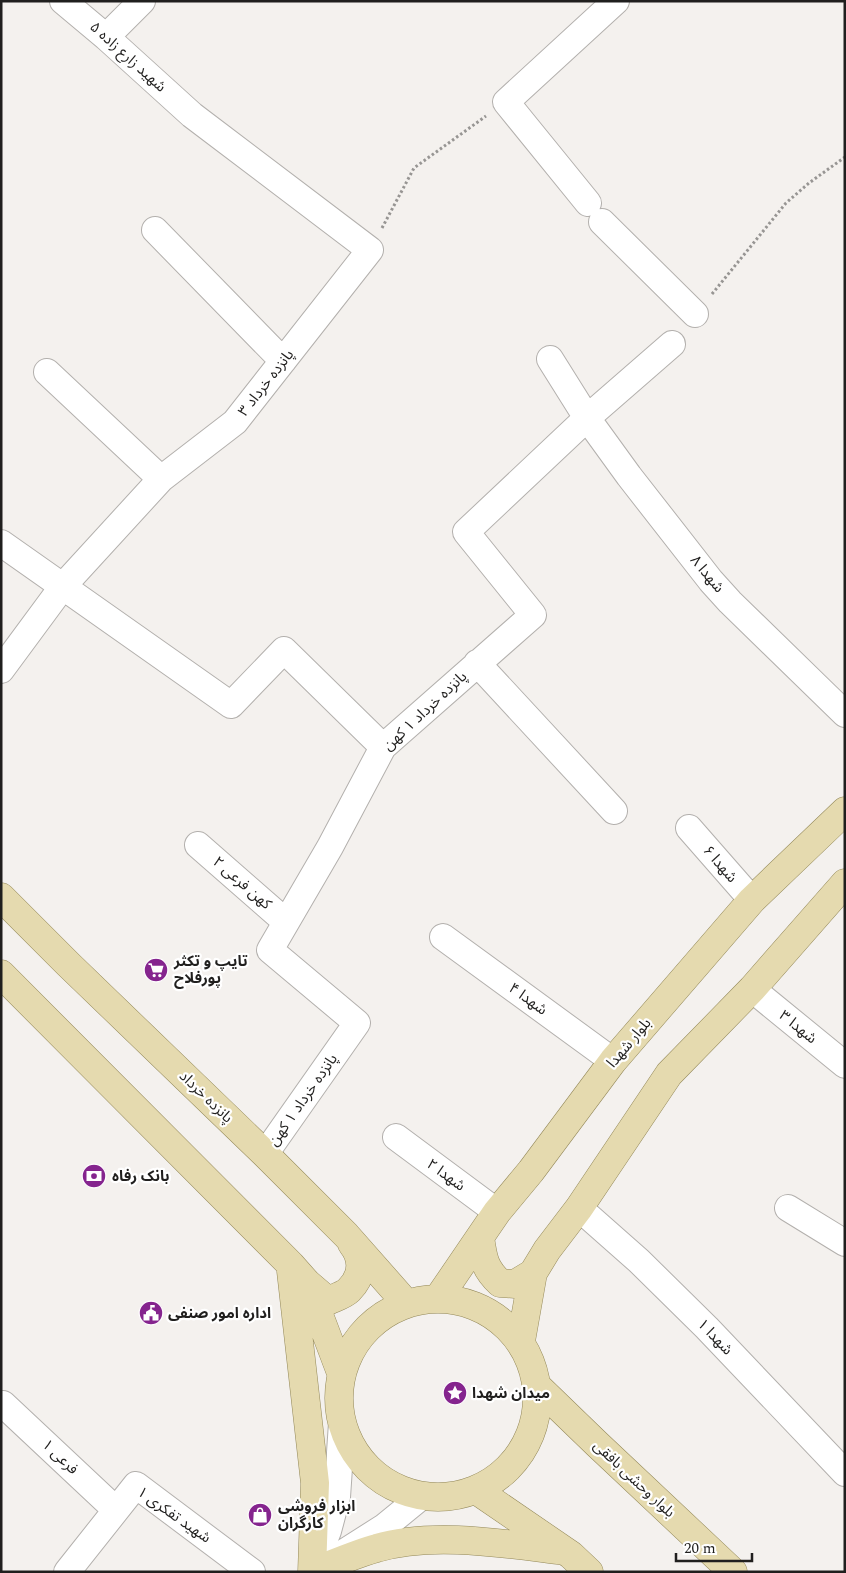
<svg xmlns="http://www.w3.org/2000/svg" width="846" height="1573" font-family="Spectral,'Noto Sans Arabic',serif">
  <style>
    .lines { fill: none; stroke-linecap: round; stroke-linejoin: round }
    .minor-casing { stroke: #b3b0ad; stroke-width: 28 }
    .major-casing { stroke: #94895a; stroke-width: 29 }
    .path { stroke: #979593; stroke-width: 3; stroke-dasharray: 2.5 2.5; stroke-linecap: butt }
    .minor { stroke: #fff; stroke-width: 26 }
    .major { stroke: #e5daaf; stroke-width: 28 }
    .labels { text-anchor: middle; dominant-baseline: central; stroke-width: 4.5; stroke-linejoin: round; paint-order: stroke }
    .street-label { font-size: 15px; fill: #201f1e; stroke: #fff }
    .poi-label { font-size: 15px; font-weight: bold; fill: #201f1e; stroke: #fff; text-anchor: start }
  </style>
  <rect width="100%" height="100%" fill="#f4f1ee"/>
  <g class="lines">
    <g class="minor-casing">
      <path id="minor" d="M106 37 142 1
        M588 203 506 102 616 1
        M602 222 695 314
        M155 230 283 361
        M550 359 587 418 629 476 711 581 730 602 845 714
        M47 372 161 479
        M1 543 231 705 284 650 383 747
        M477 663 614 811
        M1 670 63 586 161 479 235 422 370 250 192 115 106 37 63 1
        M689 828 752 900
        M198 845 286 922
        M443 937 613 1061
        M752 989 845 1065
        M396 1137 497 1212
        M265 1154 357 1023 270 950 330 847 383 747 533 615 466 532 587 418 672 344
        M579 1208 639 1261 707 1328 845 1473
        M788 1208 845 1243
        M3 1404 116 1510
        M340 1555 384 1527 422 1496
        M314 1566 328 1531 337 1497 342 1423
        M67 1572 136 1485 252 1572"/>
    </g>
    <g class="major-casing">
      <path id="major" d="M1 897 68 964 265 1154 346 1235 406 1303
        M1 974 291 1265 307 1283 341 1373
        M480 1237C483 1258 484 1268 500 1283L515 1284 533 1273
        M291 1271 315 1483 312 1572
        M307 1283 328 1301C334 1298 344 1295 349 1290 363 1276 364 1259 352 1244
        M439 1297 497 1212 531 1171 613 1061 752 900 845 811
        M339 1398a99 99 0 1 1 198 0a99 99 0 1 1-198 0Z
        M521 1341 533 1273 547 1250 579 1208 669 1074 752 989 845 883
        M537 1386 597 1444 733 1572
        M476 1490 571 1555 589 1572
        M312 1572C333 1564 355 1554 377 1548 433 1531 507 1544 565 1551"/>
    </g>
    <path class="path" d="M382 228 414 168 486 116
      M712 294 786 203 809 183 845 157"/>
    <use href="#minor" class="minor"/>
    <use href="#major" class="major"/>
  </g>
  <defs>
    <g id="supermarket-disc" transform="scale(1.25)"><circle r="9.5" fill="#85248e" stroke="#fff"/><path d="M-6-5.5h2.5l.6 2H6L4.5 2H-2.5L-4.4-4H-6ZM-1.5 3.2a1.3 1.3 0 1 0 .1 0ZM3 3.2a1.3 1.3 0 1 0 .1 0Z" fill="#fff"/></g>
    <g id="bank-disc" transform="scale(1.25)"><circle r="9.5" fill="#85248e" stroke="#fff"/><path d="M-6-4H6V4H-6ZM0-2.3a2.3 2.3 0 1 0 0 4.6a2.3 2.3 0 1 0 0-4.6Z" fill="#fff"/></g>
    <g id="civic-disc" transform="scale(1.25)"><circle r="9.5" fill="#85248e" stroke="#fff"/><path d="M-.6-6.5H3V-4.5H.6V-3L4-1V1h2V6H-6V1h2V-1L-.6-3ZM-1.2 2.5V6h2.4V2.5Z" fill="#fff"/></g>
    <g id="sight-disc" transform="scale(1.25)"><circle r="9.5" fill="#85248e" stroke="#fff"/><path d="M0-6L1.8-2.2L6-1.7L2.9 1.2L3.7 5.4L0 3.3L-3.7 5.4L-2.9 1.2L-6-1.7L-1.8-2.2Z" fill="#fff"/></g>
    <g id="shop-disc" transform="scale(1.25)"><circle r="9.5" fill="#85248e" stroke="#fff"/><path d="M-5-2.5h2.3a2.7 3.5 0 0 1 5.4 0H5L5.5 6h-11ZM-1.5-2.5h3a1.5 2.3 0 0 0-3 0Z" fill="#fff"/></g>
  </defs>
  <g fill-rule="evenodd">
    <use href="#supermarket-disc" x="156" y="970"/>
    <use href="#bank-disc" x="94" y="1176"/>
    <use href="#civic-disc" x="151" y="1313"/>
    <use href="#sight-disc" x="455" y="1393"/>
    <use href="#shop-disc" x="260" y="1515"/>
  </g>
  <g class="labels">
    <g class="street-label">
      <text transform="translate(128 57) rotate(42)">شهید زارع زاده ۵</text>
      <text transform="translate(266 383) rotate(-52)">پانزده خرداد ۳</text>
      <text transform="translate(707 574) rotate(50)">شهدا ۸</text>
      <text transform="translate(425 711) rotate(-43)">پانزده خرداد ۱ کهن</text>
      <text transform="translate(720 864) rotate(49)">شهدا ۶</text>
      <text transform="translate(242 883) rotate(41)">کهن فرعی ۲</text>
      <text transform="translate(528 999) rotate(36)">شهدا ۴</text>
      <text transform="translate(798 1027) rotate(39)">شهدا ۳</text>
      <text transform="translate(629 1043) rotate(-50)">بلوار شهدا</text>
      <text transform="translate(206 1097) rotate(44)">پانزده خرداد</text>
      <text transform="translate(303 1100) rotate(-55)">پانزده خرداد ۱ کهن</text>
      <text transform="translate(446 1175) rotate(36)">شهدا ۲</text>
      <text transform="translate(715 1337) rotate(46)">شهدا ۱</text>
      <text transform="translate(60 1457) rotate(43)">فرعی ۱</text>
      <text transform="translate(634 1479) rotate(43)">بلوار وحشی بافقی</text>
      <text transform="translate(174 1515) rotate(35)">شهید تفکری ۱</text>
    </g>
    <g class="poi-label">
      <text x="174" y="961">تایپ و تکثر<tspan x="174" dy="17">پورفلاح</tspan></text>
      <text x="112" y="1176">بانک رفاه</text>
      <text x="168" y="1313">اداره امور صنفی</text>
      <text x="472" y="1393">میدان شهدا</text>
      <text x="278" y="1506">ابزار فروشی<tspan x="278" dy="17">کارگران</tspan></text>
    </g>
  </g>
  <rect width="846" height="1573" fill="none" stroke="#201f1e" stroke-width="5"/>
  <path d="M676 1553v8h76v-8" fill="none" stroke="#201f1e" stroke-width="2.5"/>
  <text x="684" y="1553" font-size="15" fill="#201f1e" stroke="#ffffff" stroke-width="4" paint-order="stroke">20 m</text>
</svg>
